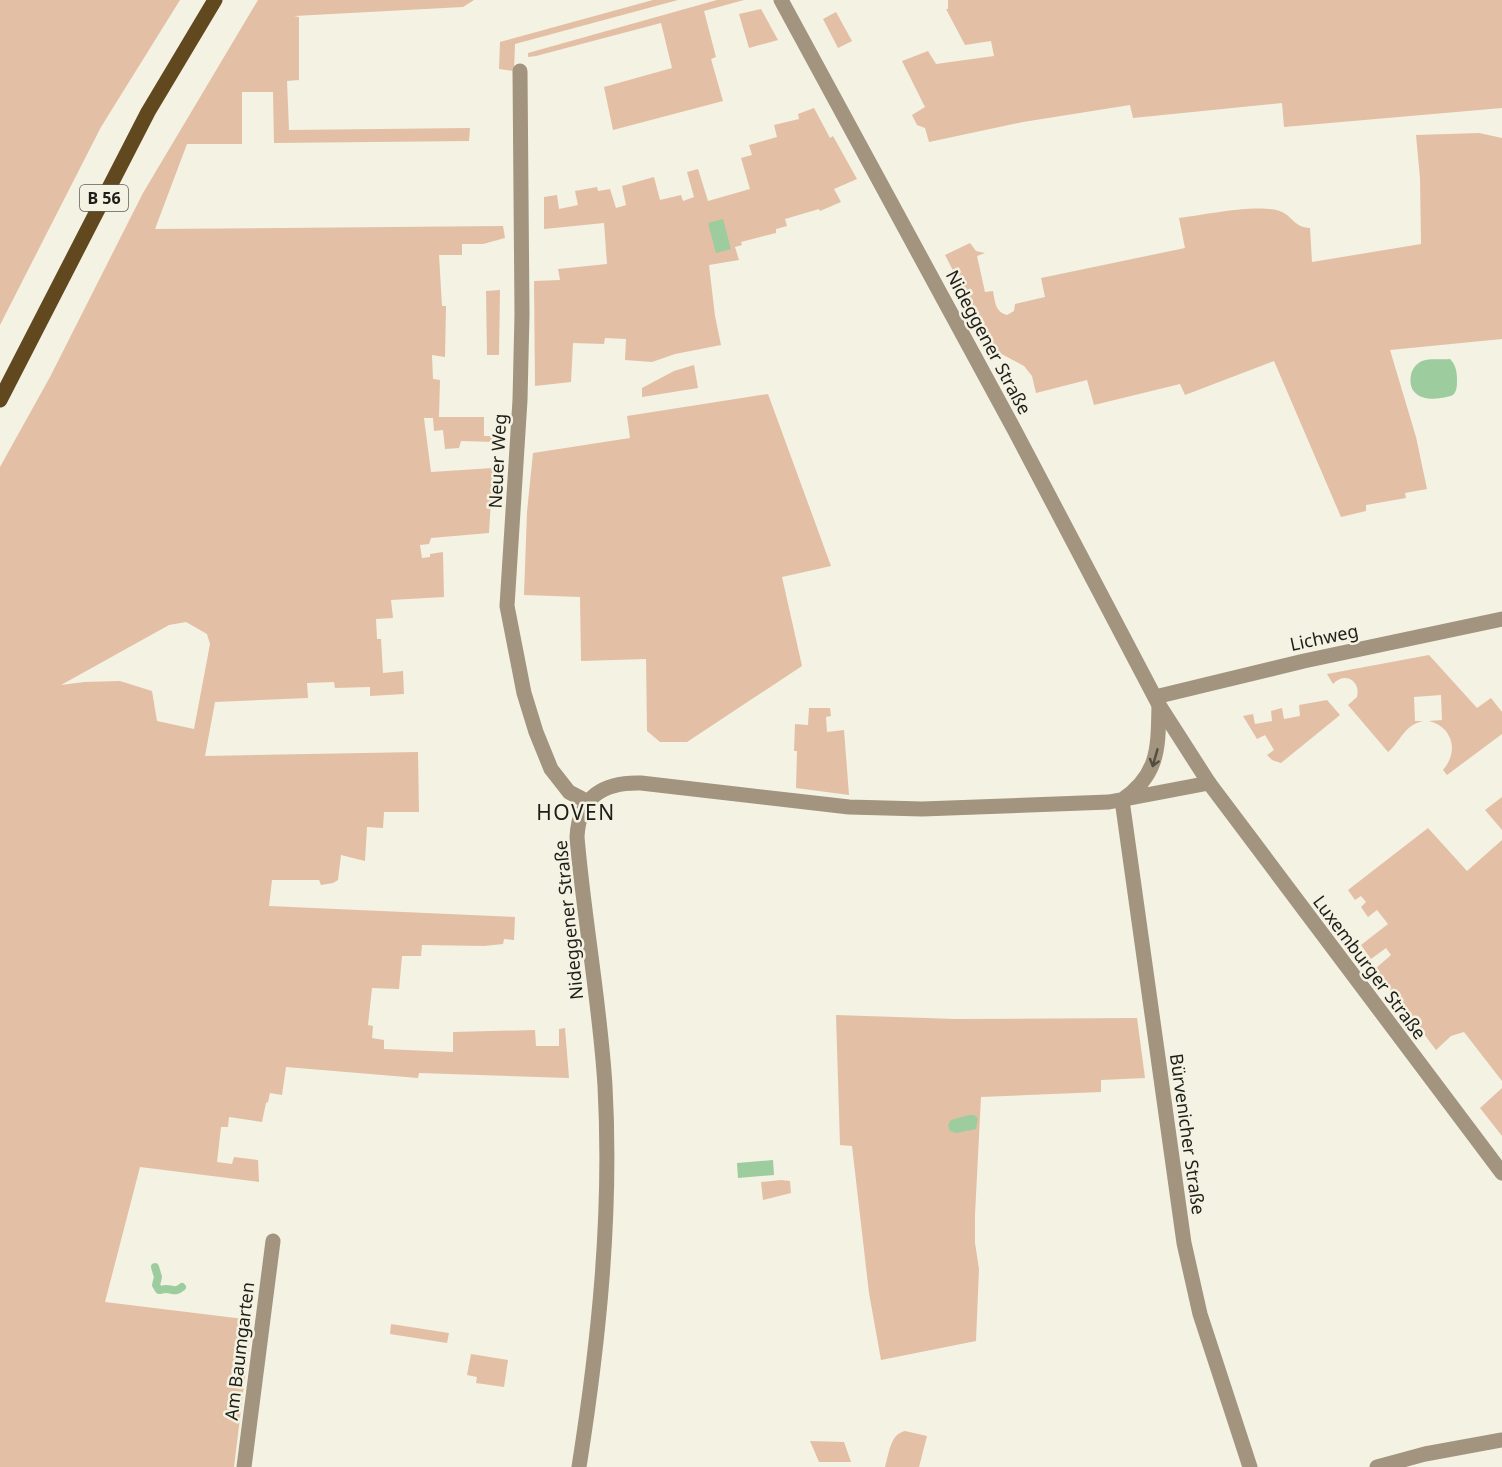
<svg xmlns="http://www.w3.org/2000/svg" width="1502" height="1467" font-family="'Noto Sans',sans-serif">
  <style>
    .green { fill: #e3bfa6; fill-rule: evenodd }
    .water { fill: #9dcc9f }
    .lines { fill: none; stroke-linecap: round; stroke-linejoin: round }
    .stream { stroke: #9dcc9f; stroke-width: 8 }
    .minor { stroke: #a2947e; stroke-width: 15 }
    .tertiary { stroke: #a2947e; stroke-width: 15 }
    .primary { stroke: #61481f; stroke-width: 15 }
    .oneway { stroke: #534d41 }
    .labels { text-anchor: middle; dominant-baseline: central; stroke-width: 5; stroke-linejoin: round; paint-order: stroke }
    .shield { fill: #f4f2e2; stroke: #5e5d55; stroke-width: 1.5 }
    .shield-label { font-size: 16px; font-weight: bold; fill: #1e1d18 }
    .street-label { font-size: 18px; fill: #1e1d18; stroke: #f4f2e2 }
    .quarter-label { font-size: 21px; letter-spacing: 1.5px; fill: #1e1d18; stroke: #f4f2e2 }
  </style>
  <rect width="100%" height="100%" fill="#f4f2e2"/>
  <path class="green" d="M0 0H180L101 127 0 325Z
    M258 0H474L463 7 294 16 299 17V80L287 81 289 130 470 128 469 141 274 143 273 92H242V144H187L155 229 503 226 505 238 483 244H462V255H439L442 306H446L445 357 432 355 433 379 440 380 439 417H484V436H495V442L461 441 459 448 445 449 443 430 434 431 433 418H424L431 472 493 468 489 533 431 538 429 544 420 545 422 558 430 557V554L443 552 444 597 391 600 393 618 376 619 377 639H381L383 673 403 671 404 694 370 696V687L335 688 334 682 307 683 308 698 215 702 205 756 418 752 419 812H384L383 828 367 827 365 861 341 855 338 880 333 883 321 885 319 880H272L269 906 515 917 514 940 504 939 503 944 484 946 422 945 421 956H402L399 989 372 988 368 1025 373 1026 372 1038 384 1040V1049L453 1052V1032L535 1030 536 1046H559V1029L565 1028 569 1078 419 1073 418 1078 286 1067 282 1095 270 1093 268 1102 266 1103 262 1122 229 1117 228 1127H221L217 1162 232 1164 234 1157 258 1160 259 1182 140 1167 105 1302 252 1320 234 1467H0V467L50 377 143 193ZM186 622 207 634 210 644 194 729 157 721 152 691 120 681 84 682 61 685 169 625Z
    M653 0H678L515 44 514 71 499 69 500 42Z
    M717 0H744L704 11 716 57 711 59 723 101 613 130 604 87 672 68 661 23 536 56 528 57V53Z
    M948 0H1502V108L1284 127 1282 103 1133 118 1130 105 1023 122 929 142 925 128 917 125 912 115 925 107 902 61 928 51 936 64 994 56 991 41 965 45 946 9H948Z
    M761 9 778 40 749 48 739 14Z
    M836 12 852 41 838 48 823 19Z
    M814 108 830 138 833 136 857 179 834 189 841 202 820 211 819 209 785 219 787 226 776 229V233L741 242 742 245 735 247 739 260 709 265 715 316 721 345 675 354 652 362 625 360 626 339 605 338 604 344 573 343 571 382 535 386 534 281 560 280 558 269 607 264 604 223 544 229V197L557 195 559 209 578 205 575 191 597 187 598 191 610 189 616 208 626 205 622 186 654 177 660 200 681 195 683 201 694 197 687 172 698 169 708 201 750 189 741 158 752 155 749 145 777 137 774 125 799 119 798 114Z
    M1479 133 1502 138V339L1390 350 1416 437 1427 489 1405 493 1406 498 1366 505V511L1341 517 1274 361 1185 395 1180 384 1094 405 1087 380 1036 393 1032 376 1024 366 994 350 945 255 970 243 976 251 985 253 977 256 985 292 993 291C995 301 995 312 1007 315L1014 311 1015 304 1045 297 1041 278 1185 248 1179 218 1186 217C1209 214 1262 203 1282 212 1294 218 1294 227 1310 228L1312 262 1421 244 1420 178 1416 135Z
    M500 290 499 355H487L486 291Z
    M694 365 698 388 642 397V388L674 371Z
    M768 394 831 566 782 577 802 666 687 742H660L647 731 646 659 581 661 580 597 524 595 527 512 533 453 630 438 627 416Z
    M1429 655 1477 708 1491 698 1502 712V734L1447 775 1443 770C1459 752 1453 727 1429 721L1442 720 1441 695 1414 697 1415 721H1423C1404 725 1401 741 1388 752L1348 705 1357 697C1361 681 1345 671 1333 684L1327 674Z
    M1327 700 1340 715 1281 763 1272 760 1267 755 1274 750 1265 735 1257 739 1243 716 1253 714 1255 724 1272 721 1271 711 1282 708 1284 719 1300 716 1299 705Z
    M809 708H830L831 716 826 717 827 732 844 730 849 795 796 788 797 751H794L795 724 808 725Z
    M1502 797V830L1485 810Z
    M1428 828 1467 871 1502 840V1081L1464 1032 1451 1036 1436 1050 1375 969 1391 955 1386 948 1371 959 1361 945 1388 924 1377 910 1368 917 1361 907 1366 902 1361 896 1355 900 1348 890Z
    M836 1015 956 1019 1137 1018 1145 1078 1101 1080V1092L981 1097 975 1215V1243L979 1269 976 1341 881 1360 869 1293 852 1146 840 1145Z
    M1502 1088V1136L1480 1108Z
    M781 1180 790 1181 791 1193 763 1200 761 1182Z
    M391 1324 449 1333 447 1343 390 1334Z
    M471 1354 508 1360 504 1387 476 1383 477 1377 467 1375Z
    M905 1431 927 1436 919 1467H885C889 1454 890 1434 905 1431Z
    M810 1441 844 1442 851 1462H819Z"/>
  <path class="water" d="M723 219 731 249 716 253 708 223Z
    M1450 359C1456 365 1457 372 1457 380 1457 385 1457 390 1454 394 1451 397 1445 397 1441 398 1425 401 1407 396 1411 375 1412 369 1417 363 1422 361 1431 358 1441 360 1450 359Z
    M969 1115H974L978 1118 976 1129 956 1133 950 1131 948 1125 951 1120Z
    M773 1160 774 1175 738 1178 737 1163Z"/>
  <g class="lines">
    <path class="stream" d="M155 1267 158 1277 156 1285 159 1290C161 1290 163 1289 166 1289 173 1289 175 1293 182 1287"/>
    <path class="minor" d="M520 71 522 314 520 400 507 606 524 693 536 732 551 769 569 792 588 802
      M1155 697 1304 661 1502 619
      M1122 800 1184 1243 1200 1314 1250 1467
      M1122 800C1160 774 1158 746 1159 705
      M244 1467 273 1241
      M579 1467C599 1340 612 1214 605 1086 600 1003 584 920 577 837 579 796 604 782 641 783L849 807 922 809 1109 802 1209 783
      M1377 1467 1425 1454 1502 1440"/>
    <path class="tertiary" d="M781 0 1015 431 1159 705 1209 783 1502 1173"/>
    <path class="primary" d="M0 400 148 112 215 0"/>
  </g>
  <defs><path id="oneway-shaft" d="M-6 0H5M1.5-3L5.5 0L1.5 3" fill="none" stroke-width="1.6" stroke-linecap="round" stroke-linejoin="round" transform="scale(1.5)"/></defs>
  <use class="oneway" href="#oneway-shaft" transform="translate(1155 758) rotate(106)"/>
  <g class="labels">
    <rect class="shield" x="80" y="185" width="48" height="26" rx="4.5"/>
    <g class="shield-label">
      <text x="104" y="198">B 56</text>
    </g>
    <g class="street-label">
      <text transform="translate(989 342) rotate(62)">Nideggener Straße</text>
      <text transform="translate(497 461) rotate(-87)">Neuer Weg</text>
      <text transform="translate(1324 637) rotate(-12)">Lichweg</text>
      <text transform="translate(568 920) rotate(-96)">Nideggener Straße</text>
      <text transform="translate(1370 967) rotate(53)">Luxemburger Straße</text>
      <text transform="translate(1188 1134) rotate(82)">Bürvenicher Straße</text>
      <text transform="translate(239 1351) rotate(-83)">Am Baumgarten</text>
    </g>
    <g class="quarter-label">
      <text x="576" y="812">HOVEN</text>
    </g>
  </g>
</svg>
